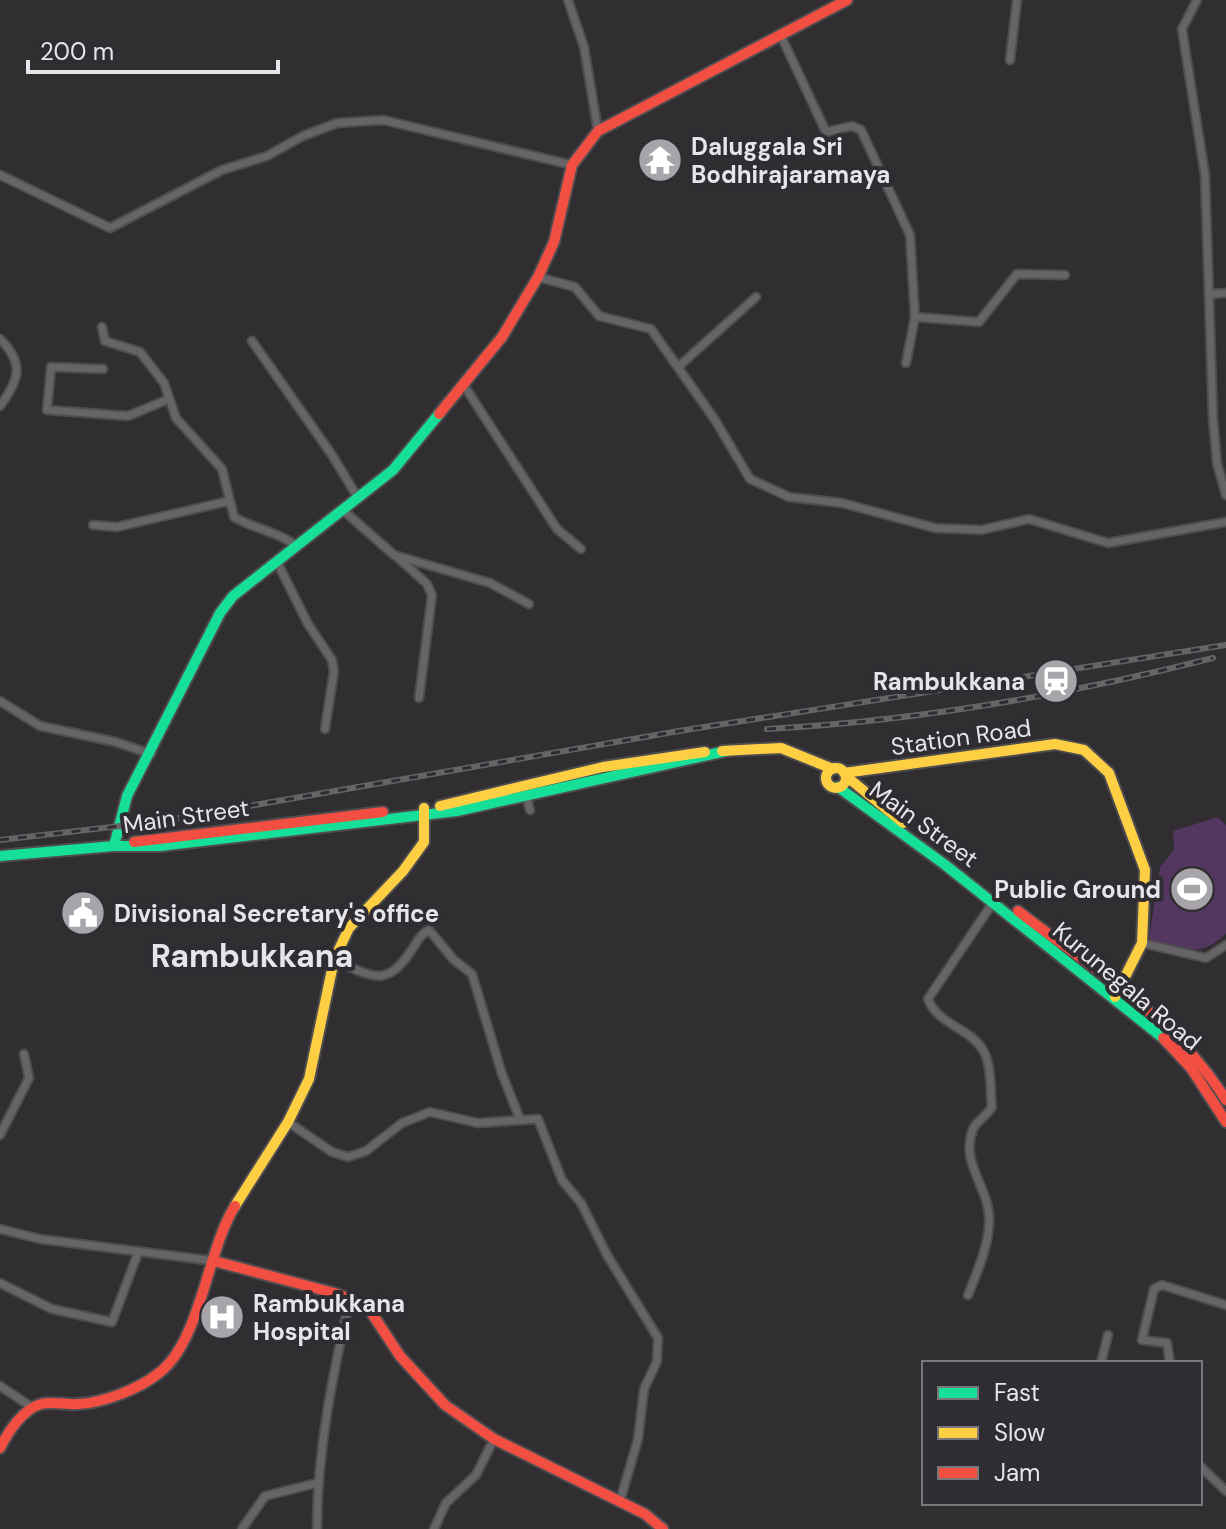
<svg xmlns="http://www.w3.org/2000/svg" width="1226" height="1529" viewBox="0 0 1226 1529" font-family="'DM Sans',sans-serif">
  <style>
    .green { fill: #533761 }
    .lines { fill: none; stroke-linecap: round; stroke-linejoin: round }
    .street-casing { stroke: #4e4c4f; stroke-width: 11 }
    .fast-casing { stroke: #4e4c4f; stroke-width: 14 }
    .slow-casing { stroke: #4e4c4f; stroke-width: 14 }
    .jam-casing { stroke: #4e4c4f; stroke-width: 14 }
    .street { stroke: #666467; stroke-width: 7 }
    .fast { stroke: #16e098; stroke-width: 10 }
    .slow { stroke: #ffcf43; stroke-width: 10 }
    .jam { stroke: #f24e42; stroke-width: 10 }
    .rail-casing { stroke: #666467; stroke-width: 6 }
    .rail { stroke: #302d32; stroke-width: 3; stroke-dasharray: 9; stroke-linecap: butt }
    .labels { text-anchor: middle; dominant-baseline: central; stroke-width: 8; stroke-linejoin: round; paint-order: stroke }
    .poi-label { font-size: 24px; font-weight: bold; fill: #e7e5e9; stroke: #302d32; text-anchor: start }
    .street-label { font-size: 24px; fill: #e7e5e9; stroke: #302d32 }
    .district-label { font-size: 32px; font-weight: bold; fill: #e7e5e9; stroke: #302d32 }
  </style>
  <rect width="100%" height="100%" fill="#302e31"/>
  <path class="green" d="M 1218,817 L 1226,825 L 1226,934 C 1197,960 1183,948 1149,939 L 1160,867 L 1174,850 L 1173,831 Z"/>
  <g class="lines">
    <g class="street-casing">
      <g id="street">
        <path d="M 568,0 L 584,47 L 598,131"/>
        <path d="M 1197,0 L 1182,29 L 1205,175 L 1213,418 L 1217,463 L 1226,495"/>
        <path d="M 781,36 L 826,132 L 852,126 L 861,130 L 910,235 L 915,317 L 906,363"/>
        <path d="M 1010,60 L 1017,0"/>
        <path d="M 0,175 L 110,228 L 222,170 L 267,156 L 303,136 L 337,123 L 383,120 L 572,165"/>
        <path d="M 538,277 L 575,287 L 599,316 L 651,329 L 715,420 L 750,479 L 789,497 L 842,503 L 935,528 L 981,530 L 1029,519 L 1108,543 L 1226,522"/>
        <path d="M 1211,294 L 1226,293"/>
        <path d="M 915,317 L 979,322 L 1017,274 L 1065,275"/>
        <path d="M 102,327 L 105,341 L 140,352 L 164,383 L 176,418 L 222,469 L 234,517 C 254,529 280,532 297,547"/>
        <path d="M 0,339 C 25,364 19,380 0,406"/>
        <path d="M 252,341 L 332,455 L 358,498"/>
        <path d="M 678,367 L 756,297"/>
        <path d="M 103,369 L 51,367 L 47,410 L 128,416 L 169,399"/>
        <path d="M 463,384 L 557,529 L 581,549"/>
        <path d="M 344,511 L 394,555 L 490,583 L 529,604"/>
        <path d="M 93,525 L 117,527 L 229,501"/>
        <path d="M 396,556 L 427,584 L 432,595 L 419,698"/>
        <path d="M 277,562 L 308,624 L 332,660 L 334,671 L 325,729"/>
        <path d="M 0,701 L 40,726 L 116,742 L 151,754"/>
        <path d="M 526,796 L 530,810"/>
        <path d="M 1142,943 L 1206,958 L 1226,945"/>
        <path d="M 334,960 C 373,977 387,989 413,948 C 418,940 421,934 429,930 L 454,960 L 472,974 L 502,1074 L 520,1119"/>
        <path d="M 288,1122 L 332,1152 L 348,1157 L 366,1151 L 402,1123 L 430,1112 L 478,1123 L 538,1119 L 562,1180 L 581,1203 L 607,1255 L 658,1338 L 657,1361 L 644,1389 L 638,1439 L 620,1501"/>
        <path d="M 0,1135 L 29,1078 L 24,1054"/>
        <path d="M 0,1229 L 40,1239 L 214,1261"/>
        <path d="M 0,1283 L 52,1309 L 112,1322 L 138,1253"/>
        <path d="M 968,1295 C 977,1272 988,1248 989,1224 C 992,1189 959,1165 973,1129 C 977,1120 987,1116 992,1107 C 990,1089 992,1065 983,1050 C 970,1028 938,1025 928,999 L 998,895"/>
        <path d="M 1101,1363 L 1108,1335"/>
        <path d="M 1170,1363 L 1167,1343 L 1142,1340 L 1154,1289 L 1162,1285 L 1226,1305"/>
        <path d="M 0,1386 L 33,1408"/>
        <path d="M 1200,1466 L 1226,1491"/>
        <path d="M 242,1529 L 265,1496 L 317,1483"/>
        <path d="M 317,1529 C 317,1450 333,1374 350,1298"/>
        <path d="M 434,1529 L 446,1503 L 476,1475 L 494,1439"/>
      </g>
    </g>
    <g class="fast-casing">
      <g id="fast">
        <path d="M 838,787 L 944,864 L 1163,1038"/>
        <path d="M 114,846 L 127,796 L 220,613 L 233,596 L 393,470 L 439,414"/>
        <path d="M 0,856 L 114,846 L 160,846 L 457,811 L 726,751"/>
      </g>
    </g>
    <g class="slow-casing">
      <g id="slow">
        <path d="M 722,751 L 781,748 L 833,769"/>
        <circle cx="836" cy="778" r="10"/>
        <path d="M 844,773 L 1055,744 L 1084,750 L 1109,773 L 1145,870 L 1142,943 L 1115,997"/>
        <path d="M 846,776 L 903,823"/>
        <path d="M 440,806 L 603,767 L 705,752"/>
        <path d="M 235,1206 L 288,1122 L 309,1079 L 334,960 L 349,928 L 403,871 L 424,842 L 424,808"/>
      </g>
    </g>
    <g class="jam-casing">
      <g id="jam">
        <path d="M 439,414 L 502,337 L 538,277 L 554,242 L 572,165 L 598,131 L 847,0"/>
        <path d="M 134,842 L 383,812"/>
        <path d="M 1018,911 C 1094,970 1174,1017 1226,1100"/>
        <path d="M 1163,1038 L 1191,1068 L 1226,1122"/>
        <path d="M 214,1261 L 334,1293 L 367,1306 L 400,1356 L 445,1405 L 494,1439 L 645,1514 L 663,1529"/>
        <path d="M 0,1448 C 8,1432 23,1409 41,1404 C 52,1401 67,1405 78,1404 C 103,1403 139,1389 159,1373 C 201,1341 207,1250 235,1206"/>
      </g>
    </g>
    <use href="#street" class="street"/>
    <use href="#fast" class="fast"/>
    <use href="#slow" class="slow"/>
    <use href="#jam" class="jam"/>
    <g class="rail-casing">
      <g id="rail">
        <path d="M 767,729 C 917,721 1067,695 1213,658"/>
        <path d="M 0,840 L 163,821 L 679,731 L 1226,645"/>
      </g>
    </g>
    <use href="#rail" class="rail"/>
  </g>
  <defs>
    <g id="temple-disc" transform="scale(2.3)"><circle r="9.5" fill="#a7a5a9" stroke="#302d32"/><path d="M0-6L5-2H3V0L6.5 2.5H4V6H1.5V3h-3V6H-4V2.5H-6.5L-3 0V-2H-5Z" fill="#fff"/></g>
    <g id="station-disc" transform="scale(2.3)"><circle r="9.5" fill="#a7a5a9" stroke="#302d32"/><path d="M-3-6H3Q5-6 5-4V2Q5 4 3 4L4.5 6H3L1.5 4h-3L-3 6H-4.5L-3 4Q-5 4-5 2V-4Q-5-6-3-6ZM-3.5-4v3h7v-3ZM-3.5 1v1.5H-2V1ZM2 1v1.5H3.5V1Z" fill="#fff"/></g>
    <g id="stadium-disc" transform="scale(2.3)"><circle r="9.5" fill="#a7a5a9" stroke="#302d32"/><path d="M0-5a6.5 5 0 1 0 0 10a6.5 5 0 1 0 0-10ZM-3.5-1.8h7v3.6h-7Z" fill="#fff"/></g>
    <g id="civic-disc" transform="scale(2.3)"><circle r="9.5" fill="#a7a5a9" stroke="#302d32"/><path d="M-.6-6.5H3V-4.5H.6V-3L4-1V1h2V6H-6V1h2V-1L-.6-3ZM-1.2 2.5V6h2.4V2.5Z" fill="#fff"/></g>
    <g id="hospital-disc" transform="scale(2.3)"><circle r="9.5" fill="#a7a5a9" stroke="#302d32"/><path d="M-5-5h3v3.5h4V-5h3V5h-3V1.5h-4V5h-3Z" fill="#fff"/></g>
  </defs>
  <g fill-rule="evenodd">
    <use href="#temple-disc" x="660" y="160"/>
    <use href="#station-disc" x="1056" y="681"/>
    <use href="#stadium-disc" x="1192" y="889"/>
    <use href="#civic-disc" x="83" y="913"/>
    <use href="#hospital-disc" x="222" y="1317"/>
  </g>
  <g class="labels">
    <g class="poi-label">
      <text x="691" y="146">Daluggala Sri<tspan x="691" dy="28">Bodhirajaramaya</tspan></text>
      <text x="1025" y="681" text-anchor="end">Rambukkana</text>
      <text x="1161" y="889" text-anchor="end">Public Ground</text>
      <text x="114" y="913">Divisional Secretary's office</text>
      <text x="253" y="1303">Rambukkana<tspan x="253" dy="28">Hospital</tspan></text>
    </g>
    <g class="street-label">
      <text transform="translate(961 737) rotate(-8)">Station Road</text>
      <text transform="translate(186 816) rotate(-8)">Main Street</text>
      <text transform="translate(924 824) rotate(36)">Main Street</text>
      <text transform="translate(1127 986) rotate(40)">Kurunegala Road</text>
    </g>
    <g class="district-label">
      <text x="252" y="956">Rambukkana</text>
    </g>
  </g>
  <rect x="922" y="1361" width="280" height="144" fill="#302d32" stroke="#79777b" stroke-width="2"/>
  <rect x="938" y="1387" width="40" height="12" fill="#16e098" stroke="#79777b" stroke-width="2"/>
  <text x="994" y="1401" font-size="24" fill="#e7e5e9">Fast</text>
  <rect x="938" y="1427" width="40" height="12" fill="#ffcf43" stroke="#79777b" stroke-width="2"/>
  <text x="994" y="1441" font-size="24" fill="#e7e5e9">Slow</text>
  <rect x="938" y="1467" width="40" height="12" fill="#f24e42" stroke="#79777b" stroke-width="2"/>
  <text x="994" y="1481" font-size="24" fill="#e7e5e9">Jam</text>
  <path d="M28 60v12h250v-12" fill="none" stroke="#e7e5e9" stroke-width="4"/>
  <text x="40" y="60" font-size="24" fill="#e7e5e9" stroke="#302d32" stroke-width="6" paint-order="stroke">200 m</text>
</svg>
